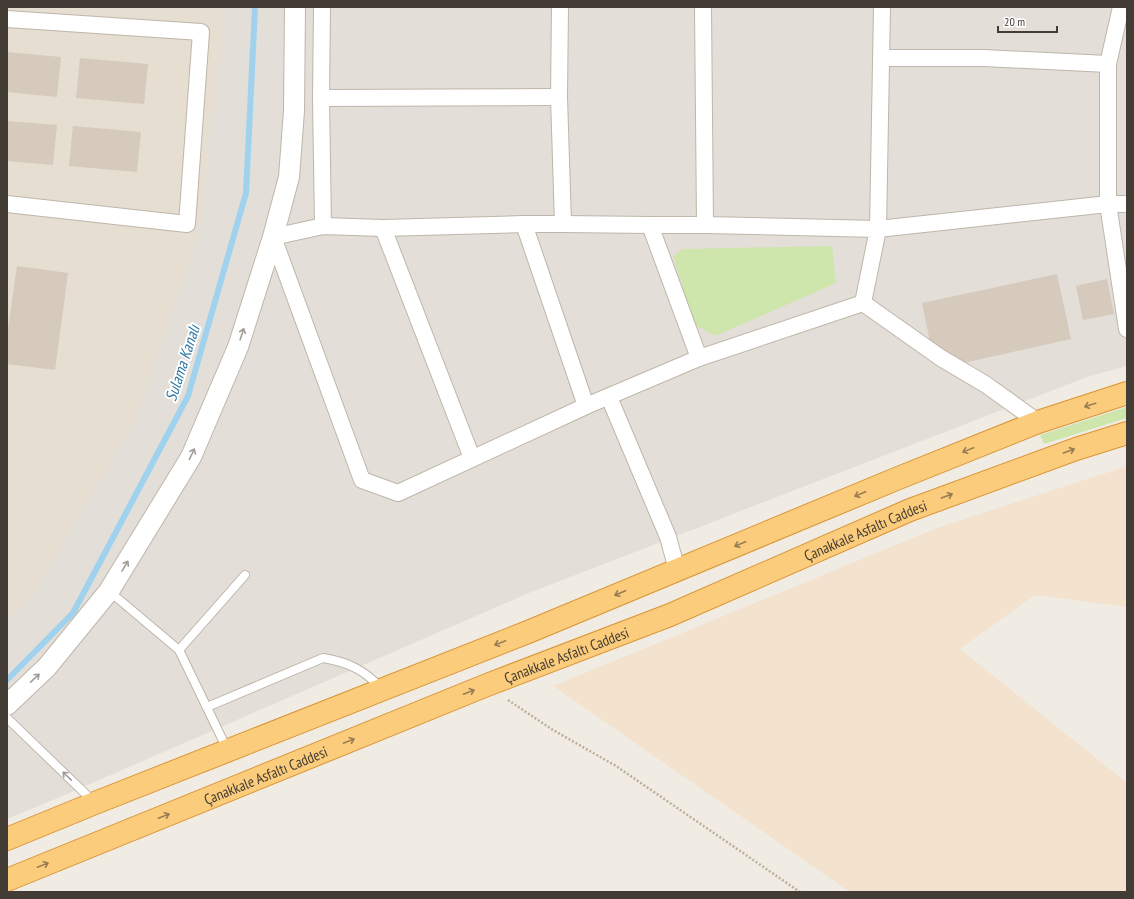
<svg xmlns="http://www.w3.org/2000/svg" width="1134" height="899" viewBox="0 0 1134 899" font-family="'PT Sans Narrow',sans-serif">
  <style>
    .residential { fill: #e5ded1 }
    .commercial { fill: #f3e2ce }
    .industrial { fill: #e3ded8 }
    .green { fill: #cee5ac }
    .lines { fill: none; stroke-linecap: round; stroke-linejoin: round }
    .stream { stroke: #a0d2ee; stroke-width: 6 }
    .building { fill: #d5cabc }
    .service-casing { stroke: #bfb6a9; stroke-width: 10 }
    .minor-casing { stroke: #bfb6a9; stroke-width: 18 }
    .tertiary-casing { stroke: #bfb6a9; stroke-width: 22 }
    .trunk-casing { stroke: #d99435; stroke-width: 24 }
    .path { stroke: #beae98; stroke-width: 2.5; stroke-dasharray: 2 2; stroke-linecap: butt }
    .service { stroke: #fff; stroke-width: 8 }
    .minor { stroke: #fff; stroke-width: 16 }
    .tertiary { stroke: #fff; stroke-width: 20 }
    .trunk { stroke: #fbcc7c; stroke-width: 22 }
    .oneway { stroke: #a19e9a }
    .oneway2 { stroke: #967d54 }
    .labels { text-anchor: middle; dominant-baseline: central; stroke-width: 4; stroke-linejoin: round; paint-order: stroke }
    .street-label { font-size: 15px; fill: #433c34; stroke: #fff }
    .water-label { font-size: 16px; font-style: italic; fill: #2e79a3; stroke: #fff }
  </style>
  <rect width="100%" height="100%" fill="#f1ece3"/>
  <path class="residential" d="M 7,7 L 226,7 L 198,235 L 135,421 L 31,598 L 7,621 Z"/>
  <path class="commercial" d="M 1127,466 L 1127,607 L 1035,595 L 960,649 L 1127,783 L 1127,892 L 850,892 L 553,686 L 937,528 Z"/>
  <path class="industrial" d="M 226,7 L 1127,7 L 1127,366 L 1090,376 L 529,593 L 60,797 L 7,819 L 7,621 L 31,598 L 135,420 L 198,235 Z"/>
  <g class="green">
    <path d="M 832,246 L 836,283 L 715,336 L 694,324 L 673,256 L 683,249 Z"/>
    <path d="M 1127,407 L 1127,418 L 1044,444 L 1040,435 Z"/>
  </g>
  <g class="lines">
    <path class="stream" d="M 7,680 L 73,613 L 188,396 L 246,193 L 255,7"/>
  </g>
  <g class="building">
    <path d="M 7,52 L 61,57 L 57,97 L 7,92 Z"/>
    <path d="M 80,58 L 148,64 L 144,104 L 76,98 Z"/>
    <path d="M 7,121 L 57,125 L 53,165 L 7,161 Z"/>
    <path d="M 73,126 L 141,132 L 137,172 L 69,166 Z"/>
    <path d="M 17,266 L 68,273 L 55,370 L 7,364 L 7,336 Z"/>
    <path d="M 1057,274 L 1071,339 L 959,364 L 931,347 L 922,303 Z"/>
    <path d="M 1107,279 L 1114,314 L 1083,320 L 1076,286 Z"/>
  </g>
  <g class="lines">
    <g class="service-casing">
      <g id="service">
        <path d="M 109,591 L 179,650 L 227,749"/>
        <path d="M 179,650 L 245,575"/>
        <path d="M 207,707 L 323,658 C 348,662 364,670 381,688"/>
        <path d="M 7,718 L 94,802"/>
      </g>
    </g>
    <g class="minor-casing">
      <g id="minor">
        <path d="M 322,7 L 321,98 L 323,226"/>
        <path d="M 560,7 L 559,97 L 563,224"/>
        <path d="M 703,7 L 705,225"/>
        <path d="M 882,7 L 878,229 L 863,303 L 699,358 L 586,406 L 398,493 L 362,480 L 273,237 L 323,226 L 383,228 L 524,224 L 563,224 L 650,225 L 705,225 L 878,229 L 1108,204 L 1127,204"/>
        <path d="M 1121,7 L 1108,64 L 1108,204 L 1127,329"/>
        <path d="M 7,19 L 201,32 L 187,224 L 7,204"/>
        <path d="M 881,58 L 984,58 L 1108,64"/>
        <path d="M 321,98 L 559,97"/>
        <path d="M 524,224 L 586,406"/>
        <path d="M 650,225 L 699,358"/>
        <path d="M 383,228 L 472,458"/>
        <path d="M 863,303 L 941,358 L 985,384 L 1038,422"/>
        <path d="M 609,397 L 668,537 L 677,570"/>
      </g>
    </g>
    <g class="tertiary-casing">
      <path id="tertiary" d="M 7,705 L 47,667 L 109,591 L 191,457 L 238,347 L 273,237 L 289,177 L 294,111 L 295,7"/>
    </g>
    <g class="trunk-casing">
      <g id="trunk">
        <path d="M 7,839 L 95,803 L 528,632 L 896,479 L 1038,422 L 1127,393"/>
        <path id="s1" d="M 7,880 L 487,685 L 670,615 L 910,510 L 1076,449 L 1127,433"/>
      </g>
    </g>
    <path class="path" d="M 508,700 L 553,730 L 616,766 L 800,892"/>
    <use href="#service" class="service"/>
    <use href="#minor" class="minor"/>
    <use href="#tertiary" class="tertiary"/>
    <use href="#trunk" class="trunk"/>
  </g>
  <defs><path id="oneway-shaft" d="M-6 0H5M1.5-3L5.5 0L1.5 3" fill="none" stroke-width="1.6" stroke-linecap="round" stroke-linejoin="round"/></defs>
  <g class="oneway">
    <use href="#oneway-shaft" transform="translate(242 334) rotate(-72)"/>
    <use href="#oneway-shaft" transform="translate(192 454) rotate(-64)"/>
    <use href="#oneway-shaft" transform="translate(125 566) rotate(-59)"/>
    <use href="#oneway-shaft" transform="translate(35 678) rotate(-43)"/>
    <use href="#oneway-shaft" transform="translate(67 776) rotate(-136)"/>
  </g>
  <g class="oneway2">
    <use href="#oneway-shaft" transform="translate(1090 405) rotate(162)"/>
    <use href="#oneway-shaft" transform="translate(968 450) rotate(158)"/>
    <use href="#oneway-shaft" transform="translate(1069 451) rotate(-20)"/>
    <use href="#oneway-shaft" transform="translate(860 494) rotate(157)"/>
    <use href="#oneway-shaft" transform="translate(947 496) rotate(-20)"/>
    <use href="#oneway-shaft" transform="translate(740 544) rotate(157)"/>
    <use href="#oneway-shaft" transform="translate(620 593) rotate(157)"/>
    <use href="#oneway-shaft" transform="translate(500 643) rotate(158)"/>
    <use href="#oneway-shaft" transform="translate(469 692) rotate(-22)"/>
    <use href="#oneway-shaft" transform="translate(349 741) rotate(-22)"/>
    <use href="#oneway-shaft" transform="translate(164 816) rotate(-22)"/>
    <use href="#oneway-shaft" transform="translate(43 865) rotate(-22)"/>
  </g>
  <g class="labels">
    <g class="street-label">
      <text stroke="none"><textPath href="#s1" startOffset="927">Çanakkale Asfaltı Caddesi</textPath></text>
      <text stroke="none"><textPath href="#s1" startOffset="603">Çanakkale Asfaltı Caddesi</textPath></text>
      <text stroke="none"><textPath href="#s1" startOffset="279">Çanakkale Asfaltı Caddesi</textPath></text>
    </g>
    <g class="water-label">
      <text transform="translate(182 363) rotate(-72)">Sulama Kanalı</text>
    </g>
  </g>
  <rect width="1134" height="899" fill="none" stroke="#433c34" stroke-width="16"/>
  <path d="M998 26v6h59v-6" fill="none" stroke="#433c34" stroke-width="2"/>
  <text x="1004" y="26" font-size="12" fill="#433c34" stroke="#ffffff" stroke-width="3" paint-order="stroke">20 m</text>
</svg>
